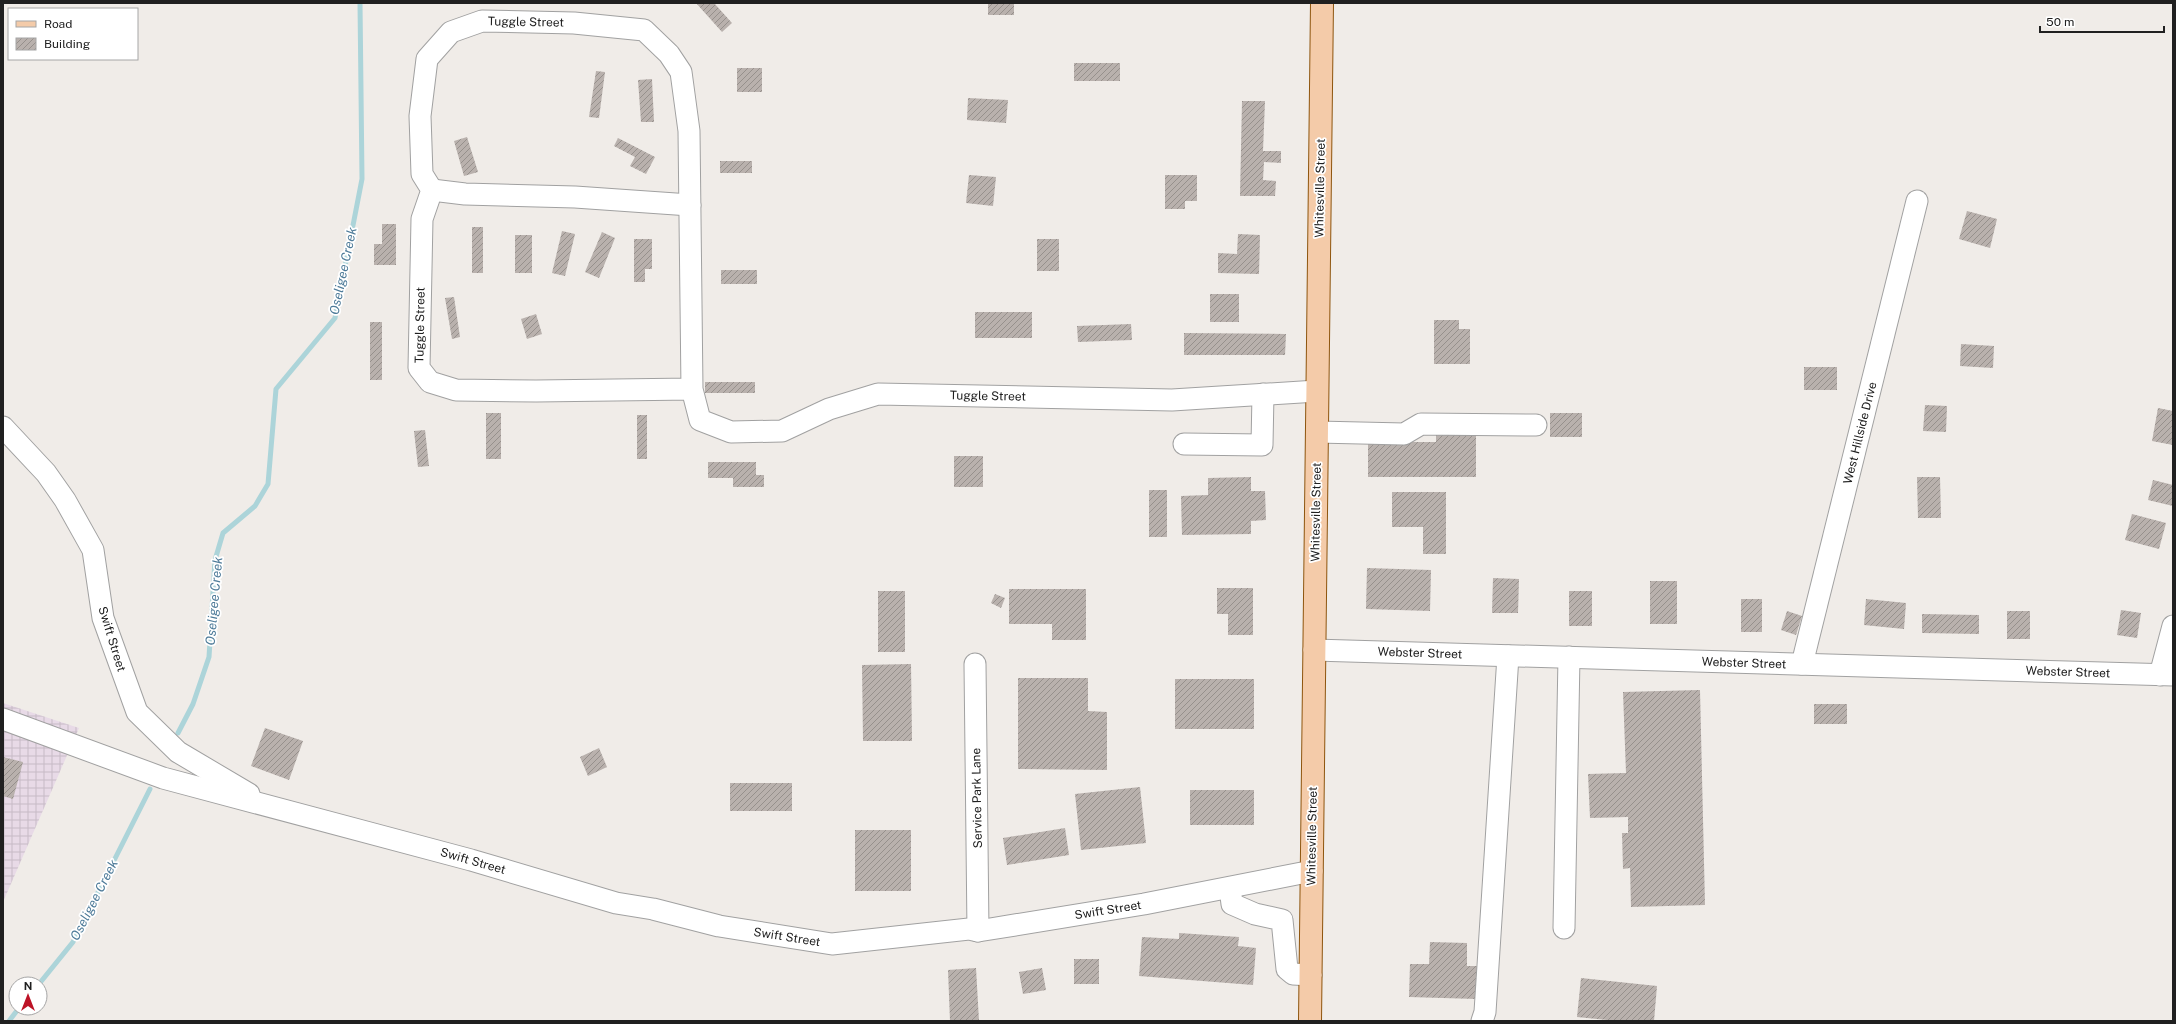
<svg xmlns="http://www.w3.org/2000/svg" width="2176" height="1024" viewBox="0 0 2176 1024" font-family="'Public Sans',sans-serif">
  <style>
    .industrial { fill: url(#industrial-grid) }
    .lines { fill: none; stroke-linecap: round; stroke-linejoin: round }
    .stream { stroke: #acd4d9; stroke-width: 5 }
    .building { fill: url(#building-hatch) }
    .minor-casing { stroke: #a1a1a1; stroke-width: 23 }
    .major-casing { stroke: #8e550e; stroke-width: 24 }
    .minor { stroke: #fff; stroke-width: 21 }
    .major { stroke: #f4cba9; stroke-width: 22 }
    .labels { text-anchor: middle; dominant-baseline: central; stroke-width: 3.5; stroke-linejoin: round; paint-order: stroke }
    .street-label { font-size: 12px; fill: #202020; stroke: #fff }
    .water-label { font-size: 13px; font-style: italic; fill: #4e7b99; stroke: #fff }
  </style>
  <defs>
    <pattern id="industrial-grid" width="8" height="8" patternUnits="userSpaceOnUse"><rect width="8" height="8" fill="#e8dae7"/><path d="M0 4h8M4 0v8" fill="none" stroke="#c7bbc6"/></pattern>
    <pattern id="building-hatch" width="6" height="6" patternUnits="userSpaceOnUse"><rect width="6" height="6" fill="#b9b1ad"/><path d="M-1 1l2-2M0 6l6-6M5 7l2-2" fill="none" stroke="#96908c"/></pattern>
  </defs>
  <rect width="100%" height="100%" fill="#f0ece8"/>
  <path class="industrial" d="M 3,703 L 79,728 L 3,902 Z"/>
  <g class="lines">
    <g class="stream">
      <path d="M 178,733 L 193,704 L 209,657 L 215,560 L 223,533 L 255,506 L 268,484 L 276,389 L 335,318 L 362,179 L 360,3"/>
      <path d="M 39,984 L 73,942 L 150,789"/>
      <path d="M 9,1021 L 19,1008"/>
    </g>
  </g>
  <g class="building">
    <path d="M 696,3 L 714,3 L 732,23 L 722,32 Z"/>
    <rect x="988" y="3" width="26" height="12"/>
    <rect x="1074" y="63" width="46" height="18"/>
    <rect x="737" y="68" width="25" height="24"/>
    <path d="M 596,71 L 605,72 L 599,118 L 589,117 Z"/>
    <path d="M 652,79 L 654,122 L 641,122 L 638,80 Z"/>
    <path d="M 968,98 L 1008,100 L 1006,123 L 967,120 Z"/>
    <path d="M 1242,101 L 1265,101 L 1263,151 L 1281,151 L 1281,163 L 1264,162 L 1263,180 L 1276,181 L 1275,196 L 1240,196 Z"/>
    <path d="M 467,137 L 478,172 L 464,176 L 454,141 Z"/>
    <path d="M 618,138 L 655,157 L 646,174 L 630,166 L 635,157 L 614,146 Z"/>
    <rect x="720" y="161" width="32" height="12"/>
    <path d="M 969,175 L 996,177 L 993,206 L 966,203 Z"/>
    <path d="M 1165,175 L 1197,175 L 1197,201 L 1185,201 L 1185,209 L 1165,209 Z"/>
    <path d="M 1967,211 L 1997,219 L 1990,248 L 1959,239 Z"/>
    <path d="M 382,224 L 396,224 L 396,265 L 374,265 L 374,244 L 382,244 Z"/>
    <rect x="472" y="227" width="11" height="46"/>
    <path d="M 562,231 L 575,234 L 565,276 L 552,273 Z"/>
    <path d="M 602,232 L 615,238 L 599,278 L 585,272 Z"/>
    <path d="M 1238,234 L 1260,235 L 1259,274 L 1218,273 L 1218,253 L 1237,254 Z"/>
    <rect x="515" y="235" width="17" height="38"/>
    <path d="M 634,239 L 652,239 L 652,269 L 645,269 L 645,282 L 634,282 Z"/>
    <rect x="1037" y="239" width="22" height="32"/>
    <rect x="721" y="270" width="36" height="14"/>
    <rect x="1210" y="294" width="29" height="28"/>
    <path d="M 454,297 L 460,337 L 452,339 L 445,298 Z"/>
    <rect x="975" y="312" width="57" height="26"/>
    <path d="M 536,314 L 542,334 L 527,339 L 521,319 Z"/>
    <path d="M 1434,320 L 1459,320 L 1459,329 L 1470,329 L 1470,364 L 1434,364 Z"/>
    <rect x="370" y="322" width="12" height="58"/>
    <path d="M 1131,324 L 1132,340 L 1078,342 L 1077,326 Z"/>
    <path d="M 1184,333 L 1286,334 L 1285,355 L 1184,355 Z"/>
    <path d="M 1961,344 L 1994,346 L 1993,368 L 1960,366 Z"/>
    <rect x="1804" y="367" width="33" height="23"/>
    <rect x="705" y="382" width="50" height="11"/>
    <path d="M 1925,405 L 1947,406 L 1946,432 L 1923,431 Z"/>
    <path d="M 2158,408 L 2173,411 L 2173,445 L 2152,441 Z"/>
    <rect x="486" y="413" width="15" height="46"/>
    <rect x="1550" y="413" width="32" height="24"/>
    <rect x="637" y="415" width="10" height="44"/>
    <path d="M 1436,427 L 1476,427 L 1476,477 L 1368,477 L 1368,442 L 1436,442 Z"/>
    <path d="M 425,430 L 429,466 L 418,467 L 414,431 Z"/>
    <rect x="954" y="456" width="29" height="31"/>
    <path d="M 708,462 L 756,462 L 756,475 L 764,475 L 764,487 L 733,487 L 733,478 L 708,478 Z"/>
    <path d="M 1251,477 L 1251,491 L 1265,491 L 1266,520 L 1251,521 L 1251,534 L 1182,535 L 1181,496 L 1208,495 L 1208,478 Z"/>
    <path d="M 1917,477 L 1940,477 L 1941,518 L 1918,518 Z"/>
    <path d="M 2153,480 L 2173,485 L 2173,506 L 2148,500 Z"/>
    <rect x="1149" y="490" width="18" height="47"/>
    <path d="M 1392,492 L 1446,492 L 1446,554 L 1423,554 L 1423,527 L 1392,527 Z"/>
    <path d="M 2132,514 L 2166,523 L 2159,549 L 2125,540 Z"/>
    <path d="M 1367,568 L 1431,570 L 1430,611 L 1366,609 Z"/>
    <path d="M 1493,578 L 1519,579 L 1518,613 L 1492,613 Z"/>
    <rect x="1650" y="581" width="27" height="43"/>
    <path d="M 1217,588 L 1253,588 L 1253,635 L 1228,635 L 1228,614 L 1217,614 Z"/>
    <path d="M 1009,589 L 1086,589 L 1086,640 L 1052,640 L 1052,624 L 1009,624 Z"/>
    <rect x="878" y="591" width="27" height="61"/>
    <rect x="1569" y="591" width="23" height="35"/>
    <path d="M 995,594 L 1005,598 L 1001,608 L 991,603 Z"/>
    <rect x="1741" y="599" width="21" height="33"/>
    <path d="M 1866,599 L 1906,603 L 1904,629 L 1864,625 Z"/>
    <path d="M 2121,610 L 2141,613 L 2137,638 L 2117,635 Z"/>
    <path d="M 1787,611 L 1802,616 L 1796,635 L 1781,630 Z"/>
    <rect x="2007" y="611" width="23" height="28"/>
    <path d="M 1922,614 L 1979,615 L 1979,634 L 1922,633 Z"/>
    <path d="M 911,664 L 912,741 L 863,741 L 862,665 Z"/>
    <path d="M 1018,678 L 1088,678 L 1088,711 L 1107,712 L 1107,770 L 1018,769 Z"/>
    <rect x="1175" y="679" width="79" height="50"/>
    <path d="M 1700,690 L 1705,905 L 1631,907 L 1630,868 L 1623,869 L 1622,833 L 1628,833 L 1628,817 L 1590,818 L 1588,774 L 1626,773 L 1623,692 Z"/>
    <rect x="1814" y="704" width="33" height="20"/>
    <path d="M 265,728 L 303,741 L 289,780 L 251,766 Z"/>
    <path d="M 599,748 L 607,767 L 588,776 L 580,757 Z"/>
    <path d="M 3,757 L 23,762 L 13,799 L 3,796 Z"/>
    <rect x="730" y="783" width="62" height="28"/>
    <path d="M 1140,787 L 1146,843 L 1081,850 L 1075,794 Z"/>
    <rect x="1190" y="790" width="64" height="35"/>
    <path d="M 1065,828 L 1069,855 L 1007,865 L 1003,838 Z"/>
    <rect x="855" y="830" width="56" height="61"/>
    <path d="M 1179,933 L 1239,937 L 1238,946 L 1256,948 L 1253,985 L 1139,976 L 1142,937 L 1179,939 Z"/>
    <path d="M 1430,942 L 1467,943 L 1467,966 L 1477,966 L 1476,999 L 1409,997 L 1410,964 L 1429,964 Z"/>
    <rect x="1074" y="959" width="25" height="25"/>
    <path d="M 976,968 L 979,1021 L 950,1021 L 948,970 Z"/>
    <path d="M 1042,968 L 1046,990 L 1023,994 L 1019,972 Z"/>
    <path d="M 1581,978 L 1657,986 L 1654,1021 L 1617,1021 L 1577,1017 Z"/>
  </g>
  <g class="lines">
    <g class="minor-casing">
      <g id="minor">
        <path d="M 432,190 L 465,194 L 575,197 L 690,205"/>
        <path d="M 692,389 L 536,391 L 456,390 L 430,382 L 419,368 L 422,219 L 432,190 L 422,174 L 420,116 L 427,59 L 451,32 L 482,21 L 574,23 L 644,30 L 669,54 L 681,72 L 689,131 L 692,389 L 700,420 L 731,432 L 782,431 L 829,409 L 878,394 L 1172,400 L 1317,391"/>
        <path d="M 3,427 L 46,473 L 65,500 L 93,550 L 103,618 L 137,712 L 178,752 L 249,794"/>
        <path d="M 1317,432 L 1404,434 L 1421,424 L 1536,425"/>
        <path d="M 1184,444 L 1262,445 L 1263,394"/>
        <path d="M 1314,650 L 2173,675"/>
        <path d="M 975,664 L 978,931"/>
        <path d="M 1802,664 L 1917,201"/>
        <path d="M 2160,675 L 2173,626"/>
        <path d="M 3,719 L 163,778 L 471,860 L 616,903 L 653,909 L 719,926 L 832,944 L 969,929 L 978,931 L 1144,904 L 1312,871"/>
        <path d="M 1230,888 L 1232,904 L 1255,914 L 1282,920 L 1287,969 L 1293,974 L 1311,975"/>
        <path d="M 1564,928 L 1569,657"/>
        <path d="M 1482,1021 L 1485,1012 L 1508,656"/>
      </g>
    </g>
    <g class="major-casing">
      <path id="major" d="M 1310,1021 L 1322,3"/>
    </g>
    <use href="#minor" class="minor"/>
    <use href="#major" class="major"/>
  </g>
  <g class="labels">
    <g class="street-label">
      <text transform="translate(526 22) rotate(1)">Tuggle Street</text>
      <text transform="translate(1320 188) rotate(-89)">Whitesville Street</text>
      <text transform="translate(420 325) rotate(-89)">Tuggle Street</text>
      <text transform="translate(988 396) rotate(1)">Tuggle Street</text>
      <text transform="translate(1860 433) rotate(-76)">West Hillside Drive</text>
      <text transform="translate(1316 512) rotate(-89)">Whitesville Street</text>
      <text transform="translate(112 639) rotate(73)">Swift Street</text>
      <text transform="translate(1420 653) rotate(2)">Webster Street</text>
      <text transform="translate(1744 663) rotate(2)">Webster Street</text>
      <text transform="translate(2068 672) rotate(2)">Webster Street</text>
      <text transform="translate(977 798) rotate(-91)">Service Park Lane</text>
      <text transform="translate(1312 836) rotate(-89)">Whitesville Street</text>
      <text transform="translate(473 861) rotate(16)">Swift Street</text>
      <text transform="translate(1108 910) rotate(-9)">Swift Street</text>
      <text transform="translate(787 937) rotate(9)">Swift Street</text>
    </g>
    <g class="water-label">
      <text transform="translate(343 271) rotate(-78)">Oseligee Creek</text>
      <text transform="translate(214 601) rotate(-85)">Oseligee Creek</text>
      <text transform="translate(94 900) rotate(-63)">Oseligee Creek</text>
    </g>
  </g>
  <rect width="2176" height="1024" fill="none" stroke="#202020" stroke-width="8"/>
  <rect x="8" y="8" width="130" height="52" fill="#ffffff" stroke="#a6a6a6"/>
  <rect x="16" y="21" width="20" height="6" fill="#f4cba9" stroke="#a6a6a6"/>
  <text x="44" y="28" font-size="12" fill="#202020">Road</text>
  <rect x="16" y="38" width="20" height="12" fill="url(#building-hatch)" stroke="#a6a6a6"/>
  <text x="44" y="48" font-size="12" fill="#202020">Building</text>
  <g transform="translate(28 996)"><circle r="19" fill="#ffffff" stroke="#a6a6a6"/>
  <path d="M0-3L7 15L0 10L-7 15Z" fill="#bd1326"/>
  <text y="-6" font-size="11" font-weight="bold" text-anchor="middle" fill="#202020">N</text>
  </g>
  <path d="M2040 26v6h124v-6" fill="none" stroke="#202020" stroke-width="2"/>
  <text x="2046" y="26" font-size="12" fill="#202020" stroke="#ffffff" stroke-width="3" paint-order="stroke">50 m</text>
</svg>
